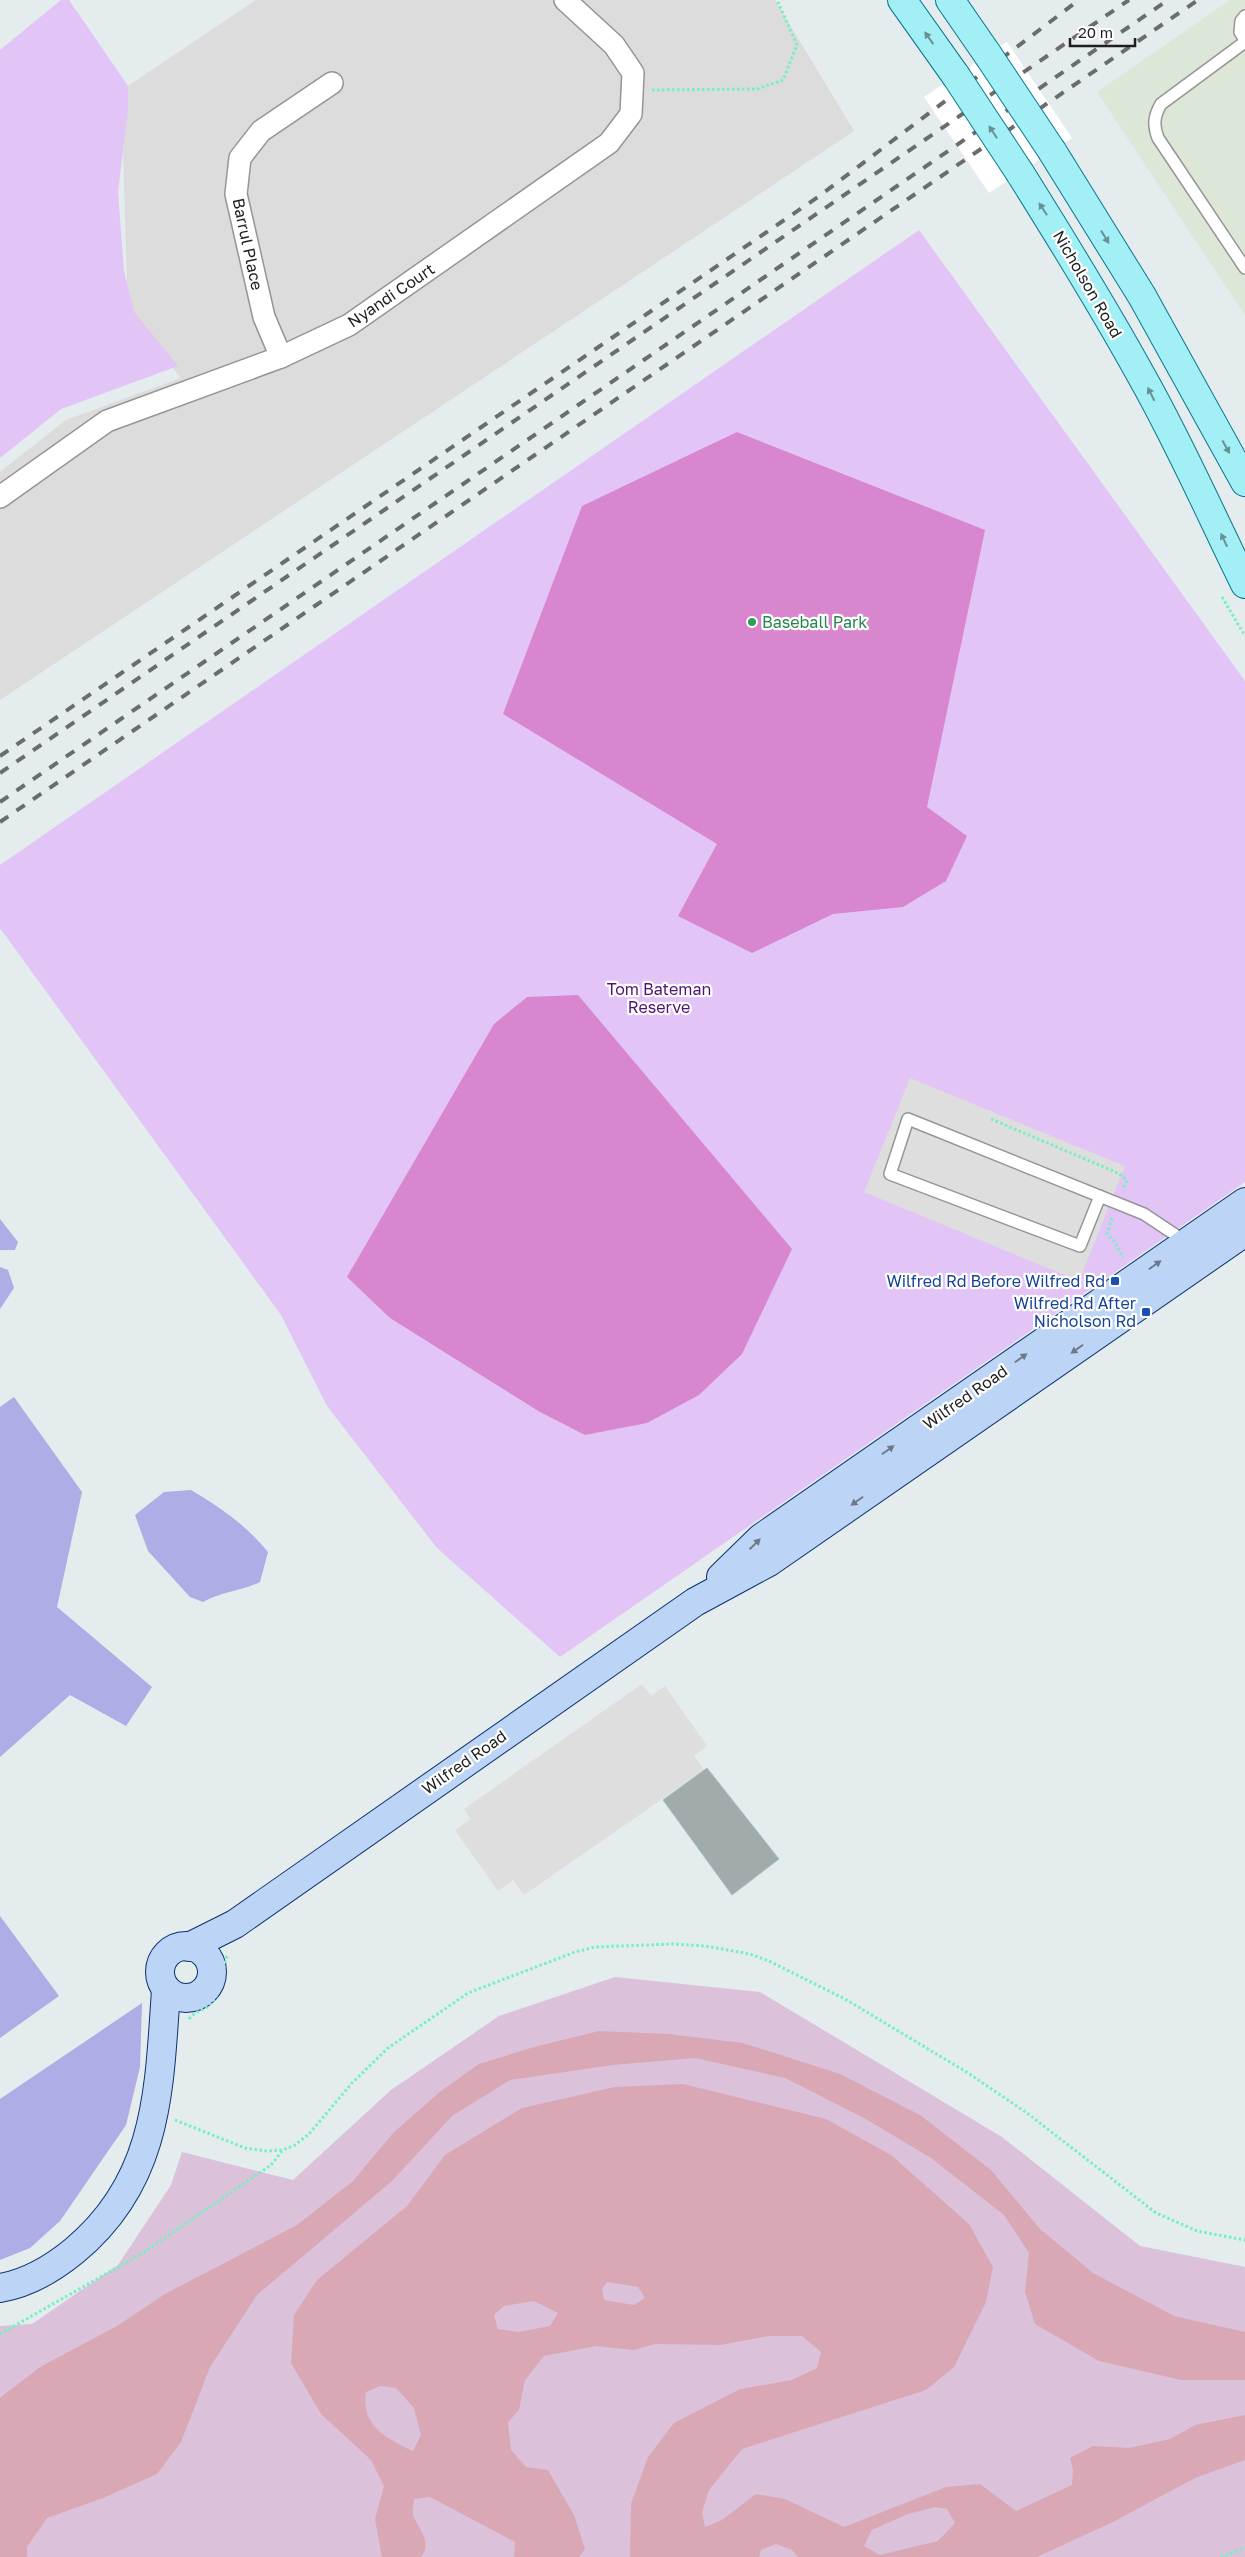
<svg xmlns="http://www.w3.org/2000/svg" width="1245" height="2557" viewBox="0 0 1245 2557" font-family="'Golos Text',sans-serif">
  <style>
    .residential { fill: #dbdcdb }
    .industrial { fill: #dce7d7 }
    .grass { fill: #afade5 }
    .wetland { fill: #dbc2da }
    .park { fill: #e2c4f6 }
    .pitch { fill: #d887ce }
    .parking { fill: #dedede }
    .water { fill: #d9a8b4; fill-rule: evenodd }
    .pier { fill: #fff }
    .building { fill: #a0acac; stroke: #a8bfbe }
    .lines { fill: none; stroke-linecap: round; stroke-linejoin: round }
    .lane-casing { stroke: #959595; stroke-width: 14 }
    .street-casing { stroke: #959595; stroke-width: 24 }
    .secondary-casing { stroke: #0c316e; stroke-width: 30 }
    .primary-casing { stroke: #0a758e; stroke-width: 30 }
    .path { stroke: #73f1c1; stroke-width: 3; stroke-dasharray: 2.5 2.5; stroke-linecap: butt }
    .lane { stroke: #fff; stroke-width: 11 }
    .street { stroke: #fff; stroke-width: 21 }
    .secondary { stroke: #bcd4f5; stroke-width: 28 }
    .primary { stroke: #a2eff6; stroke-width: 28 }
    .rail { stroke: #6c6c6c; stroke-width: 4; stroke-dasharray: 10 10; stroke-linecap: butt }
    .primary-bridge-casing { stroke: #0a758e; stroke-width: 30; stroke-linecap: butt }
    .primary-bridge { stroke: #a2eff6; stroke-width: 28 }
    .oneway { fill: #679195 }
    .oneway2 { fill: #6d798a }
    .leisure-dot { fill: #2e9e5b; stroke: #fff; stroke-width: 2 }
    .transit-dot { fill: #1a4fb4; stroke: #fff; stroke-width: 2 }
    .labels { text-anchor: middle; dominant-baseline: central; stroke-width: 4.5; stroke-linejoin: round; paint-order: stroke }
    .street-label { font-size: 16px; fill: #1e1e1e; stroke: #fff }
    .leisure-label { font-size: 16px; fill: #27864d; stroke: #fff; text-anchor: start }
    .park-label { font-size: 16px; fill: #4e1375; stroke: #fff }
    .transit-label { font-size: 16px; fill: #164399; stroke: #fff; text-anchor: end }
  </style>
  <rect width="100%" height="100%" fill="#e4ecee"/>
  <path class="residential" d="M 256,0 L 775,0 L 854,131 L 0,700 L 0,472 L 66,420 L 181,378 L 128,312 L 123,155 L 128,86 Z"/>
  <path class="industrial" d="M 1230,0 L 1245,0 L 1245,315 L 1097,92 Z"/>
  <g class="grass">
    <path d="M 0,1219 L 18,1242 L 15,1250 L 0,1250 Z"/>
    <path d="M 0,1267 L 8,1270 L 14,1288 L 0,1309 Z"/>
    <path d="M 14,1397 L 82,1492 L 57,1607 L 152,1687 L 126,1726 L 70,1695 L 0,1757 L 0,1407 Z"/>
    <path d="M 191,1490 C 221,1508 246,1525 268,1552 L 260,1582 C 239,1592 223,1591 203,1602 L 190,1597 L 148,1551 L 135,1515 L 164,1492 Z"/>
    <path d="M 0,1916 L 59,1996 L 0,2038 Z"/>
    <path d="M 142,2003 L 140,2067 L 126,2125 L 60,2221 L 30,2248 L 0,2260 L 0,2099 Z"/>
  </g>
  <path class="wetland" d="M 615,1977 L 760,1992 L 1002,2137 L 1140,2246 L 1245,2267 L 1245,2557 L 0,2557 L 0,2326 L 32,2324 L 118,2265 L 171,2185 L 182,2152 L 293,2180 L 391,2090 L 499,2016 Z"/>
  <g class="park">
    <path d="M 61,0 L 69,0 L 128,86 L 128,110 L 118,192 L 124,271 L 134,312 L 178,366 L 61,409 L 0,458 L 0,50 Z"/>
    <path d="M 919,230 L 1245,681 L 1245,1182 L 560,1657 L 437,1548 L 327,1406 L 281,1315 L 0,928 L 0,865 Z"/>
  </g>
  <g class="pitch">
    <path d="M 737,432 L 985,530 L 927,807 L 967,836 L 946,881 L 903,907 L 833,914 L 752,953 L 678,916 L 717,844 L 503,714 L 582,506 Z"/>
    <path d="M 578,995 L 792,1249 L 742,1354 L 699,1395 L 647,1423 L 585,1435 L 540,1412 L 390,1318 L 347,1277 L 494,1024 L 527,997 Z"/>
  </g>
  <g class="parking">
    <path d="M 910,1078 L 1125,1166 L 1079,1281 L 864,1192 Z"/>
    <path d="M 642,1684 L 651,1696 L 665,1686 L 707,1746 L 694,1756 L 704,1770 L 524,1895 L 513,1880 L 498,1891 L 455,1830 L 471,1819 L 464,1809 Z"/>
  </g>
  <g class="water">
    <path d="M 599,2031 L 669,2034 L 743,2043 L 840,2074 L 920,2115 L 991,2170 L 1040,2229 L 1093,2273 L 1174,2316 L 1245,2332 L 1245,2380 L 1181,2380 L 1099,2361 L 1035,2324 L 1025,2292 L 1029,2253 L 1004,2215 L 931,2158 L 864,2118 L 785,2078 L 695,2058 L 613,2065 L 510,2080 L 452,2116 L 392,2181 L 257,2295 L 210,2367 L 181,2442 L 157,2474 L 103,2498 L 47,2518 L 27,2547 L 27,2557 L 0,2557 L 0,2398 L 40,2367 L 117,2326 L 165,2294 L 297,2225 L 353,2181 L 394,2132 L 441,2091 L 479,2064 L 534,2047 Z"/>
    <path d="M 683,2084 L 826,2119 L 891,2155 L 969,2224 L 993,2267 L 986,2302 L 954,2367 L 926,2390 L 742,2449 L 709,2490 L 702,2512 L 705,2527 L 722,2520 L 756,2494 L 785,2499 L 844,2527 L 946,2487 L 980,2484 L 1016,2511 L 1072,2485 L 1073,2470 L 1070,2458 L 1093,2446 L 1129,2448 L 1170,2439 L 1195,2425 L 1245,2415 L 1245,2460 L 1195,2478 L 1113,2522 L 1037,2557 L 798,2557 L 792,2550 L 776,2544 L 761,2550 L 759,2557 L 630,2557 L 631,2504 L 648,2457 L 674,2423 L 740,2389 L 792,2380 L 817,2368 L 821,2352 L 802,2336 L 768,2336 L 721,2345 L 655,2344 L 634,2350 L 596,2346 L 544,2356 L 525,2380 L 519,2410 L 508,2422 L 511,2450 L 526,2467 L 548,2470 L 574,2515 L 585,2549 L 579,2557 L 514,2557 L 515,2542 L 430,2497 L 414,2499 C 414,2504 412,2510 413,2515 C 418,2528 433,2543 421,2557 L 382,2557 L 375,2519 L 384,2486 L 371,2460 L 321,2414 L 291,2363 L 294,2315 L 317,2280 L 407,2206 L 445,2155 L 522,2108 L 615,2087 ZM 607,2282 L 638,2287 L 645,2298 L 634,2305 L 604,2300 L 602,2289 ZM 534,2301 L 558,2313 L 550,2326 L 519,2332 L 498,2329 L 494,2315 L 504,2306 ZM 380,2386 L 396,2388 L 414,2408 L 421,2435 L 413,2451 C 386,2438 361,2426 366,2392 ZM 935,2507 L 947,2509 L 955,2523 L 938,2541 L 880,2555 L 864,2546 L 872,2530 L 908,2514 Z"/>
  </g>
  <path class="pier" d="M 1007,42 L 1072,138 L 989,193 L 924,97 Z"/>
  <path class="building" d="M 707,1768 L 779,1859 L 732,1895 L 663,1800 Z"/>
  <g class="lines">
    <g class="lane-casing">
      <g id="lane">
        <path d="M 1245,16 L 1241,21 L 1240,32 L 1245,40"/>
        <path d="M 1245,42 L 1161,104 C 1154,116 1153,125 1158,138 L 1245,268"/>
        <path d="M 1100,1196 L 1080,1246 L 890,1174 L 908,1119 L 1144,1214 L 1186,1242"/>
      </g>
    </g>
    <g class="street-casing">
      <g id="street">
        <path d="M 281,357 L 264,317 L 236,194 L 240,158 L 261,131 L 332,83"/>
        <path d="M 0,497 L 107,421 L 281,357 L 349,325 L 609,143 L 631,114 L 633,73 L 614,45 L 565,0"/>
      </g>
    </g>
    <g class="secondary-casing">
      <g id="secondary">
        <path d="M 721,1577 L 761,1538 L 1245,1202"/>
        <circle cx="186" cy="1972" r="26"/>
        <path d="M 189,1947 L 235,1924 L 695,1602 L 769,1562 L 1245,1232"/>
        <path d="M 0,2288 C 29,2283 52,2269 74,2251 C 159,2181 159,2090 166,1990"/>
      </g>
    </g>
    <g class="primary-casing">
      <g id="primary">
        <path d="M 902,0 L 956,76"/>
        <path d="M 950,0 L 988,55"/>
        <path d="M 1052,151 L 1142,296 L 1245,482"/>
        <path d="M 1020,173 C 1062,240 1104,308 1142,377 C 1180,444 1211,515 1245,584"/>
      </g>
    </g>
    <g class="path">
      <path d="M 652,90 L 757,89 L 783,80 L 797,45 L 777,0"/>
      <path d="M 1222,597 L 1245,636"/>
      <path d="M 991,1119 L 1118,1173 L 1127,1180 L 1123,1190"/>
      <path d="M 1112,1218 L 1107,1234 L 1115,1242 L 1123,1258"/>
      <path d="M 189,2019 C 195,2011 203,2011 209,2005 C 223,1993 221,1972 227,1956"/>
      <path d="M 175,2120 L 245,2148 L 266,2151 L 283,2150 L 295,2145 L 309,2134 L 352,2083 L 388,2048 L 468,1993 L 575,1952 L 595,1947 L 672,1944 L 705,1946 L 750,1954 L 769,1961 L 845,1999 L 968,2073 L 1027,2113 L 1156,2213 L 1197,2231 L 1245,2240"/>
      <path d="M 0,2334 L 141,2254 L 271,2165 L 282,2151"/>
      <path d="M 1221,2557 L 1245,2548"/>
    </g>
    <use href="#lane" class="lane"/>
    <use href="#street" class="street"/>
    <use href="#secondary" class="secondary"/>
    <use href="#primary" class="primary"/>
    <g class="rail">
      <path d="M 0,756 L 818,197 L 1079,0"/>
      <path d="M 0,773 L 1129,0"/>
      <path d="M 0,802 L 1168,0"/>
      <path d="M 0,822 L 1198,0"/>
    </g>
    <g class="primary-bridge-casing">
      <g id="primary-bridge">
        <path d="M 988,55 L 1052,151"/>
        <path d="M 956,76 L 1020,173"/>
      </g>
    </g>
    <use href="#primary-bridge" class="primary-bridge"/>
  </g>
  <defs><path id="oneway-solid" d="M-6-.8H1V-3.2L6.5 0L1 3.2V.8H-6Z" transform="scale(1.25)"/></defs>
  <g class="oneway">
    <use href="#oneway-solid" transform="translate(929 38) rotate(-125)"/>
    <use href="#oneway-solid" transform="translate(993 132) rotate(-123)"/>
    <use href="#oneway-solid" transform="translate(1043 209) rotate(-123)"/>
    <use href="#oneway-solid" transform="translate(1105 237) rotate(58)"/>
    <use href="#oneway-solid" transform="translate(1151 394) rotate(-117)"/>
    <use href="#oneway-solid" transform="translate(1226 447) rotate(61)"/>
    <use href="#oneway-solid" transform="translate(1224 540) rotate(-115)"/>
  </g>
  <g class="oneway2">
    <use href="#oneway-solid" transform="translate(1155 1265) rotate(-35)"/>
    <use href="#oneway-solid" transform="translate(1077 1349) rotate(145)"/>
    <use href="#oneway-solid" transform="translate(1021 1358) rotate(-35)"/>
    <use href="#oneway-solid" transform="translate(888 1450) rotate(-35)"/>
    <use href="#oneway-solid" transform="translate(857 1501) rotate(145)"/>
    <use href="#oneway-solid" transform="translate(755 1544) rotate(-44)"/>
  </g>
  <circle class="leisure-dot" cx="752" cy="622" r="5"/>
  <g class="transit-dot">
    <rect x="1110" y="1276" width="10" height="10" rx="2.5"/>
    <rect x="1141" y="1307" width="10" height="10" rx="2.5"/>
  </g>
  <g class="labels">
    <g class="street-label">
      <text transform="translate(248 244) rotate(78)">Barrul Place</text>
      <text transform="translate(1088 284) rotate(60)">Nicholson Road</text>
      <text transform="translate(391 295) rotate(-34)">Nyandi Court</text>
      <text transform="translate(965 1397) rotate(-35)">Wilfred Road</text>
      <text transform="translate(464 1762) rotate(-35)">Wilfred Road</text>
    </g>
    <g class="leisure-label">
      <text x="762" y="622">Baseball Park</text>
    </g>
    <g class="park-label">
      <text x="659" y="989">Tom Bateman<tspan x="659" dy="18">Reserve</tspan></text>
    </g>
    <g class="transit-label">
      <text x="1105" y="1281">Wilfred Rd Before Wilfred Rd</text>
      <text x="1136" y="1303">Wilfred Rd After<tspan x="1136" dy="18">Nicholson Rd</tspan></text>
    </g>
  </g>
  <path d="M1070 38v8h65v-8" fill="none" stroke="#1e1e1e" stroke-width="2.5"/>
  <text x="1078" y="38" font-size="15" fill="#1e1e1e" stroke="#ffffff" stroke-width="4" paint-order="stroke">20 m</text>
</svg>
